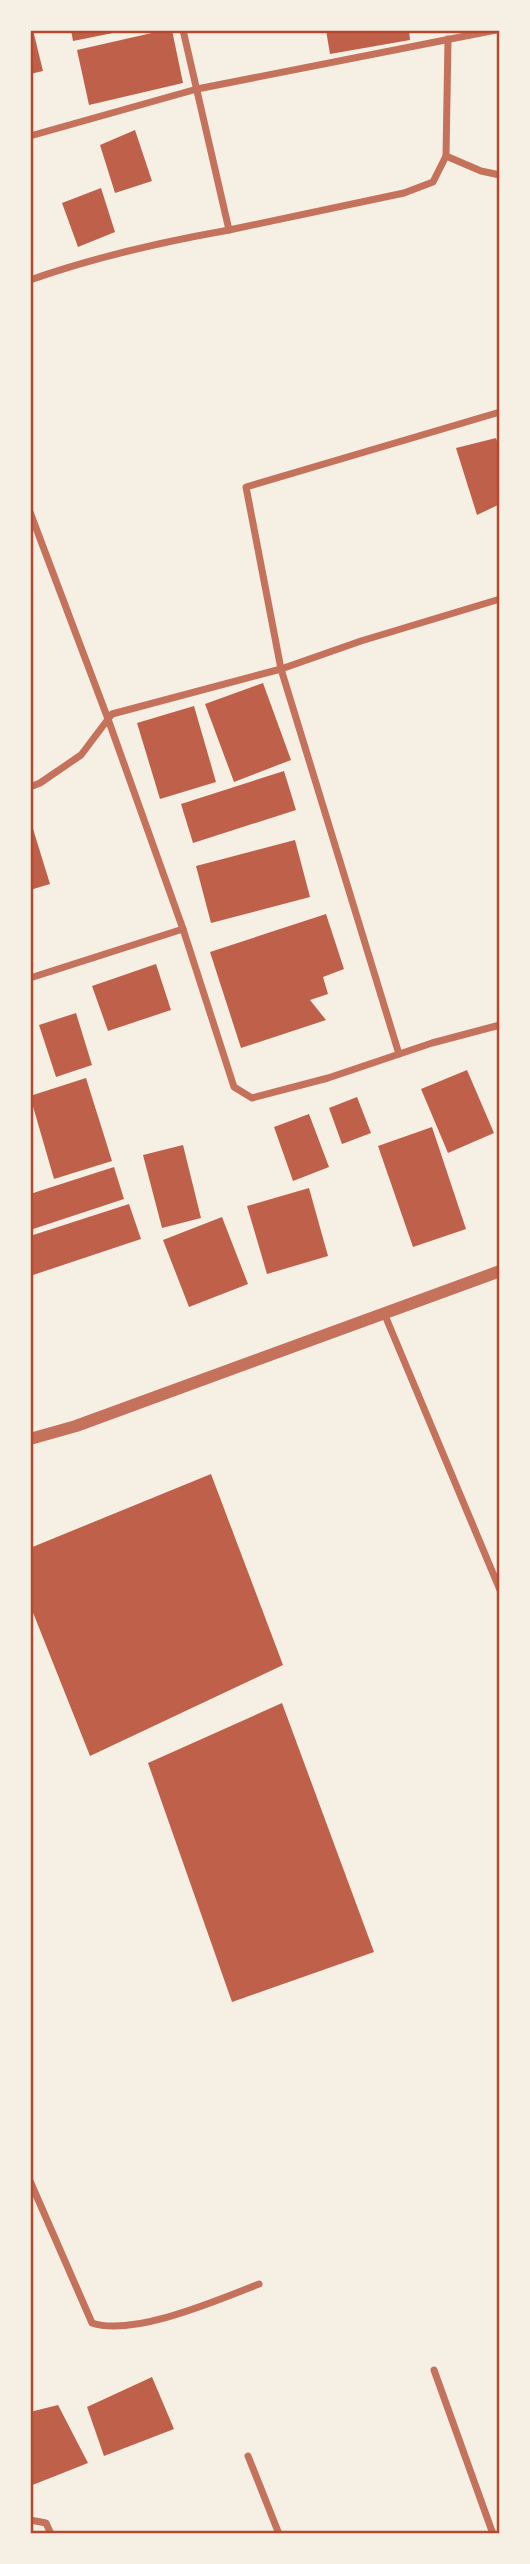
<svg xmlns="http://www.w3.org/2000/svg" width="530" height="2564" viewBox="0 0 530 2564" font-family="'PT Sans',sans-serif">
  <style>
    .building { fill: #bf614a }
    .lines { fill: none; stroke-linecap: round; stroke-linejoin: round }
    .minor { stroke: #c5725c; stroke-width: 7 }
    .tertiary { stroke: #c5725c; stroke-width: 12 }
    .neatline { fill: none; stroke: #b5482f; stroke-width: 2.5 }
  </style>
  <rect width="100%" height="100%" fill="#f6efe4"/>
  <g class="building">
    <path d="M 30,30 L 33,30 L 43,71 L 30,74 Z"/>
    <path d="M 71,30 L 123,30 L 123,31 L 73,41 Z"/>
    <path d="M 165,30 L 172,30 L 183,83 L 89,105 L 77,50 Z"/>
    <path d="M 326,30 L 409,30 L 410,40 L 330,54 Z"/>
    <path d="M 135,130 L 152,181 L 115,193 L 100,145 Z"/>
    <path d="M 101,188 L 115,232 L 78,247 L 62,203 Z"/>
    <path d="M 496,438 L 500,450 L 500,504 L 477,515 L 456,448 Z"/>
    <path d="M 263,683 L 291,760 L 234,782 L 205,704 Z"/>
    <path d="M 194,706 L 216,782 L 160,799 L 137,723 Z"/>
    <path d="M 284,771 L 296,810 L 193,843 L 181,804 Z"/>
    <path d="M 30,819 L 50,884 L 30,890 Z"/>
    <path d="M 295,840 L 310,897 L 211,923 L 196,866 Z"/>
    <path d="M 326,914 L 344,969 L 323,977 L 328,994 L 310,1000 L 326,1020 L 241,1048 L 210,952 Z"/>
    <path d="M 156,964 L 171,1010 L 108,1031 L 92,986 Z"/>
    <path d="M 76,1013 L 92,1065 L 56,1077 L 39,1025 Z"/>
    <path d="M 467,1070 L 494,1133 L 448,1153 L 421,1089 Z"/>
    <path d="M 86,1078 L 112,1161 L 54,1179 L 30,1096 Z"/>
    <path d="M 357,1097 L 371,1133 L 342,1144 L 329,1108 Z"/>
    <path d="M 309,1114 L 329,1167 L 293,1181 L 274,1127 Z"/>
    <path d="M 432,1127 L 466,1229 L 413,1247 L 378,1146 Z"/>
    <path d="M 183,1145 L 201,1218 L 162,1228 L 143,1155 Z"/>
    <path d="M 114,1167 L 124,1199 L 30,1230 L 30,1194 Z"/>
    <path d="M 309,1188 L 328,1256 L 267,1274 L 247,1206 Z"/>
    <path d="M 129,1204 L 141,1239 L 33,1275 L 30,1266 L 30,1236 Z"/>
    <path d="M 222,1217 L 248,1284 L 189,1307 L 163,1240 Z"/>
    <path d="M 211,1474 L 283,1665 L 90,1756 L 30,1605 L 30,1548 Z"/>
    <path d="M 282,1703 L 374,1952 L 232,2002 L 148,1763 Z"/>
    <path d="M 152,2377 L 174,2429 L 104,2456 L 87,2407 Z"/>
    <path d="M 58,2405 L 88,2463 L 30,2486 L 30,2412 Z"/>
  </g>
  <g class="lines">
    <g class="minor">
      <path d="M 30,136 L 197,89 L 496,30"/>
      <path d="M 446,156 L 481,171 L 500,175"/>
      <path d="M 229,230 L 404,193 L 433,182 L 446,156 L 448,39"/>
      <path d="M 30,280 C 95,257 161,242 229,230 L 183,30"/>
      <path d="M 30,512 L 108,719 L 183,929 L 234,1087 L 252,1098 L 328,1078 L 432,1043 L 500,1025"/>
      <path d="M 30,787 L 40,783 L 81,755 L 112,714 L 281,669 L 361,641 L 500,599"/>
      <path d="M 30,978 L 183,929"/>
      <path d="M 399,1054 L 281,669 L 246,487 L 500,412"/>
      <path d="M 384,1313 L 500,1590"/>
      <path d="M 30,2181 L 92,2323 C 133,2337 218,2300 259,2284"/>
      <path d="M 434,2370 L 493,2534"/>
      <path d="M 248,2456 L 279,2534"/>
      <path d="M 30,2520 L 46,2523 L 51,2534"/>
    </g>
    <path class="tertiary" d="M 30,1439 L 76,1426 L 500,1271"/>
  </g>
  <rect width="530" height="2564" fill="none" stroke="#f6efe4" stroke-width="63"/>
  <rect x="32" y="32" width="466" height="2500" class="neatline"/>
</svg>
